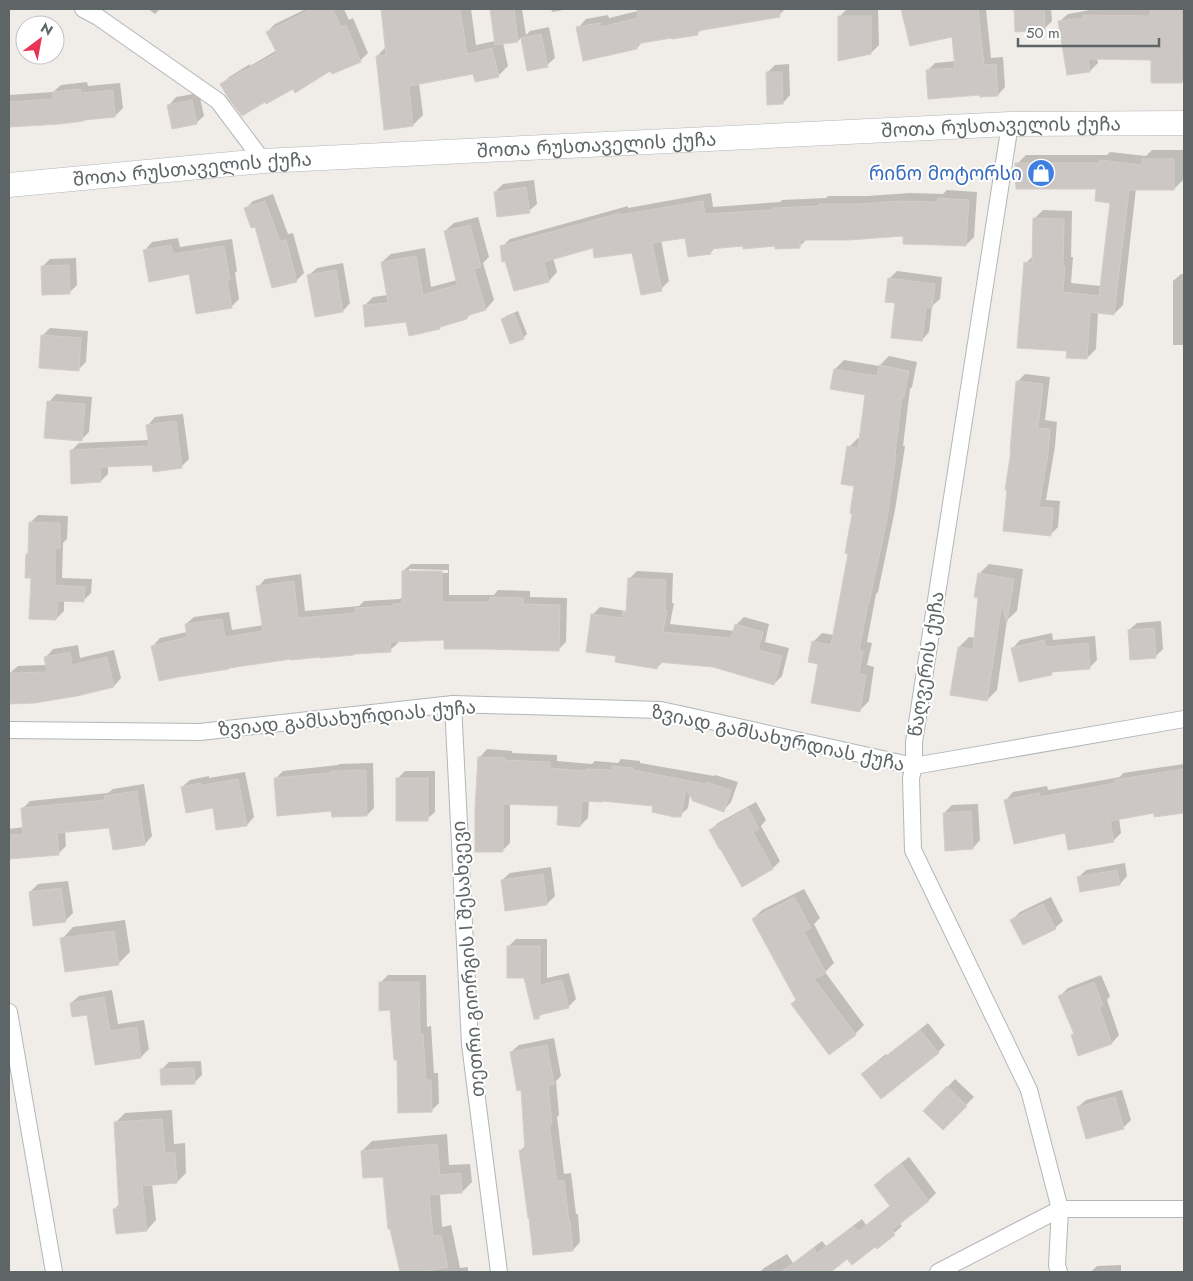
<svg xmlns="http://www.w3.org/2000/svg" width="1193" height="1281" viewBox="0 0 1193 1281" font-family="Jost,'Noto Sans Georgian',sans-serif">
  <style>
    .shadow { fill: #0003; fill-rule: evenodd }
    .building { fill: #ccc7c4; stroke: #d5ccc5 }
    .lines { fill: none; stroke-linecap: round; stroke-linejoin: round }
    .minor-casing { stroke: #b2b7b9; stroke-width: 18 }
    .secondary-casing { stroke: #b1b6b9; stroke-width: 25 }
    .minor { stroke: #fff; stroke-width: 16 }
    .secondary { stroke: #fff; stroke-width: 24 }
    .labels { text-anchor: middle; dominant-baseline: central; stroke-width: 4; stroke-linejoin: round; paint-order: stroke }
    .street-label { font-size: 19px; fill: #5e6567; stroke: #fff }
    .shop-label { font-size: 19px; fill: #366cbe; stroke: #fff; text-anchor: end }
  </style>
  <rect width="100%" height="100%" fill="#f0ece7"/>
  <g class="shadow">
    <path d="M 148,9 L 160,9 L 155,14 Z"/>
    <path d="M 306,9 L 344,9 L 349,20 L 353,18 L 368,53 L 360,61 L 331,69 L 293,87 L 222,84 L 229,77 L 250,64 L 250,66 L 277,50 L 267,32 L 275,24 Z"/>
    <path d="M 383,9 L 471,9 L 476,45 L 495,41 L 492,9 L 522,9 L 526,35 L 530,31 L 549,27 L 555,58 L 547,65 L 528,69 L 522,37 L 518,41 L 503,43 L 508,66 L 498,76 L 474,72 L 419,83 L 423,115 L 413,125 L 377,56 L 386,47 Z"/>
    <path d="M 551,9 L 569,9 L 552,12 Z"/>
    <path d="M 638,9 L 785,9 L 777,17 L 702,29 L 697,34 L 643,41 L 637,48 L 584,59 L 578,28 L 586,19 L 608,15 L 609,18 L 638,11 Z"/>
    <path d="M 847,9 L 878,9 L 879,45 L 871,53 L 839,17 Z"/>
    <path d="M 903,9 L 986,9 L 991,58 L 1003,57 L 1005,87 L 998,95 L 981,94 L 927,71 L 935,63 L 956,61 L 953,36 L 911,45 Z"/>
    <path d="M 1015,9 L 1051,9 L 1052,21 L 1044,29 L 1016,30 Z"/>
    <path d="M 1091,9 L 1184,9 L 1184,81 L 1152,82 L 1152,59 L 1097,58 L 1098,63 L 1090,71 L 1059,22 L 1068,14 L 1090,10 Z"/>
    <path d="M 789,64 L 790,95 L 783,103 L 767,73 L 775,65 Z"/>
    <path d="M 87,82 L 88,86 L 120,83 L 123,108 L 115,116 L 9,127 L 9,95 L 53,92 L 61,85 Z"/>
    <path d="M 199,93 L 204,116 L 196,123 L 169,105 L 176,97 Z"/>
    <path d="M 1152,150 L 1183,150 L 1183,152 L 1184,151 L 1184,170 L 1183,170 L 1183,180 L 1174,189 L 1136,188 L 1123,305 L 1114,314 L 1098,312 L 1096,349 L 1087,358 L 1026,263 L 1033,256 L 1034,219 L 1043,210 L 1072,211 L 1071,257 L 1073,257 L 1071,283 L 1101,286 L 1111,202 L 1098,188 L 1017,164 L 1026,155 L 1107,155 L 1110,152 L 1146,156 Z"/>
    <path d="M 534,180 L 537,204 L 529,211 L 495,192 L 503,184 Z"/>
    <path d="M 947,190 L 977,192 L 974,237 L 966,245 L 904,234 L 807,239 L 800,246 L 776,245 L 744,245 L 716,247 L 710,253 L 686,236 L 661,240 L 669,281 L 661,289 L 633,251 L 594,246 L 553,258 L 557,272 L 549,281 L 502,247 L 510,239 L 628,206 L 628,208 L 711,193 L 713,207 L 780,202 L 782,200 L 826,198 L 828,196 L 868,196 L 910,193 L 943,194 Z"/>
    <path d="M 273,194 L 288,234 L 293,233 L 304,273 L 296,281 L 245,209 L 253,201 Z"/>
    <path d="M 478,217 L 489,257 L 483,263 L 494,300 L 486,309 L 472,313 L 467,318 L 443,325 L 440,327 L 407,321 L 365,305 L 373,297 L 388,295 L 382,262 L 391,254 L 425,248 L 431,287 L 457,280 L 445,231 L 454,223 Z"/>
    <path d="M 178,238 L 180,247 L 232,239 L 237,271 L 235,273 L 239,299 L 231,307 L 190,273 L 145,250 L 152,242 Z"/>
    <path d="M 76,258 L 77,285 L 69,293 L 42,267 L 50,259 Z"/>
    <path d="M 343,263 L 350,303 L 343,311 L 309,275 L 317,268 Z"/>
    <path d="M 897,271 L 942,277 L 940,299 L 932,306 L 929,332 L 922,340 L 896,302 L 889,279 Z"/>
    <path d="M 1181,274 L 1184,274 L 1184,345 L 1173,345 L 1173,281 Z"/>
    <path d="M 518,311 L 527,334 L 523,338 L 502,320 L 506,316 Z"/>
    <path d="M 50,328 L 88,331 L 86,362 L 78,370 L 42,336 Z"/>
    <path d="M 889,356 L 917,362 L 912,387 L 910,389 L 903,446 L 905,446 L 895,510 L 878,592 L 876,594 L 867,642 L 872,643 L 867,665 L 874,667 L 869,701 L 860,710 L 819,663 L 813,642 L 822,633 L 834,635 L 849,553 L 854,513 L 855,485 L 849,447 L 858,438 L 861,439 L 866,394 L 835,369 L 844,360 L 879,366 Z"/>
    <path d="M 1025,374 L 1050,377 L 1045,420 L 1057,422 L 1055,446 L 1046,500 L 1060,501 L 1058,527 L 1050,535 L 1012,450 L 1017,382 Z"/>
    <path d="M 56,394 L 92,397 L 89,432 L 82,439 L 49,402 Z"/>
    <path d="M 183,414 L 189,459 L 181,467 L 153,464 L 108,466 L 108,474 L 101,481 L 71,451 L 79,443 L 150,440 L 148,425 L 155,417 Z"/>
    <path d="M 38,515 L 68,516 L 67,539 L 63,543 L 62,578 L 92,579 L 91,593 L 83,601 L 64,600 L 64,611 L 56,619 L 33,577 L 27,554 L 29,552 L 30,523 Z"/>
    <path d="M 411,564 L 449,564 L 449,595 L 494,595 L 498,590 L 530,591 L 530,597 L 567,598 L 566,642 L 558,650 L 445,638 L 398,641 L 398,643 L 390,650 L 153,646 L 160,638 L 187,632 L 186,624 L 194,617 L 229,612 L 232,630 L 264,625 L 258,587 L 265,579 L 301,574 L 305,611 L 359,606 L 364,601 L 400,599 L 403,596 L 403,571 ZM 409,569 L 448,570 L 448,573 L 409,572 Z"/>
    <path d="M 989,564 L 1023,569 L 1017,611 L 1007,620 L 997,690 L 987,700 L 959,647 L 969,637 L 975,638 L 980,597 L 979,574 Z"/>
    <path d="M 637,571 L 673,573 L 672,603 L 674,603 L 670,624 L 735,631 L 736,625 L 744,617 L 769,624 L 765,642 L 789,648 L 782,676 L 774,684 L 713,666 L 663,661 L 657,668 L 618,655 L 593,614 L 600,607 L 626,611 L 627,609 L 629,579 Z"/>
    <path d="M 1161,621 L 1163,649 L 1155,657 L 1129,630 L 1137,623 Z"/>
    <path d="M 1052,633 L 1053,640 L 1095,636 L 1097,660 L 1090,667 L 1054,671 L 1051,674 L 1013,648 L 1020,640 Z"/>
    <path d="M 78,645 L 80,658 L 114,650 L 121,678 L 114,686 L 10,673 L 18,666 L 47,665 L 46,657 L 53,649 Z"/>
    <path d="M 487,749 L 512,751 L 512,753 L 557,755 L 557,761 L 592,764 L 595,761 L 618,763 L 621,759 L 640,761 L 640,763 L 714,776 L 715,775 L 738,782 L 731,802 L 724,810 L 690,794 L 688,808 L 680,815 L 655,804 L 603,799 L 589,800 L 588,818 L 580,826 L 560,805 L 510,803 L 510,843 L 502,851 L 480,757 Z"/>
    <path d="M 373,763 L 374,808 L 367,815 L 333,810 L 275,779 L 283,771 L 338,765 L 339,764 Z"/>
    <path d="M 1184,764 L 1184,808 L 1119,818 L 1121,833 L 1114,840 L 1069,849 L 1066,832 L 1006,800 L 1013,792 L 1047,786 L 1048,790 L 1120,777 L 1123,773 Z"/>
    <path d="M 405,771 L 435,771 L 435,812 L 427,819 L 397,779 Z"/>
    <path d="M 245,772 L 254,817 L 247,825 L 182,787 L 190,780 L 209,776 L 209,778 Z"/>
    <path d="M 144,784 L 152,836 L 145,844 L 110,827 L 65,831 L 66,846 L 58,854 L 9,857 L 9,829 L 24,827 L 22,809 L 30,801 L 108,793 L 113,789 Z"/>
    <path d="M 756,802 L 766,820 L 761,826 L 780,861 L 773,868 L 710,830 L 718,823 Z"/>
    <path d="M 978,804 L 980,840 L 973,848 L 944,813 L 952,805 Z"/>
    <path d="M 1125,863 L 1127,876 L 1120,884 L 1079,877 L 1086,870 Z"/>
    <path d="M 551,867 L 555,896 L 547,904 L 502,880 L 510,873 Z"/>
    <path d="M 68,881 L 73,913 L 65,921 L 30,892 L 38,884 Z"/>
    <path d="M 804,889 L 820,918 L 814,924 L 834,963 L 825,972 L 864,1025 L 855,1034 L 797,1000 L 753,919 L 762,910 Z"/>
    <path d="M 1051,897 L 1063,921 L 1055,928 L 1012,920 L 1020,912 Z"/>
    <path d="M 125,920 L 130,952 L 118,964 L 62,939 L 73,927 Z"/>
    <path d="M 516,939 L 547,939 L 547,978 L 569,973 L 576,999 L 569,1006 L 543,1013 L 538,1018 L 525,977 L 508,947 Z"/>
    <path d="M 388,975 L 426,975 L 427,1027 L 431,1026 L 434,1073 L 438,1073 L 439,1103 L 431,1111 L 398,1059 L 391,1009 L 380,983 Z"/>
    <path d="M 1101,975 L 1110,996 L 1107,1000 L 1119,1035 L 1112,1043 L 1072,1036 L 1075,1032 L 1060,996 L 1068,988 Z"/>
    <path d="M 112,990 L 118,1024 L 144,1020 L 149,1049 L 141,1057 L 88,1013 L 71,1003 L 79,996 Z"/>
    <path d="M 928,1023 L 945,1045 L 938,1052 L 863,1074 L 870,1067 L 886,1054 L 887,1055 Z"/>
    <path d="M 554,1038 L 561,1076 L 556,1081 L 559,1115 L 557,1117 L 564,1174 L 571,1173 L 576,1214 L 578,1214 L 580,1242 L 573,1250 L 520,1151 L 526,1145 L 522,1089 L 511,1052 L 519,1045 Z"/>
    <path d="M 201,1061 L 202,1075 L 194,1083 L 161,1070 L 169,1062 Z"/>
    <path d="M 955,1079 L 974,1097 L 943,1128 L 925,1111 Z"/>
    <path d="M 1122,1090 L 1131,1120 L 1123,1128 L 1078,1107 L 1086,1100 Z"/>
    <path d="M 172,1110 L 174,1144 L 185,1143 L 186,1173 L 177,1182 L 152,1184 L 156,1220 L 147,1230 L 115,1209 L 120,1203 L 115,1123 L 125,1113 Z"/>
    <path d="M 447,1134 L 449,1165 L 470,1164 L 472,1182 L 462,1192 L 440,1193 L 442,1227 L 451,1225 L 460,1268 L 468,1267 L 468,1272 L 428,1272 L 428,1270 L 417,1272 L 401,1272 L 391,1227 L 385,1175 L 362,1151 L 372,1141 Z"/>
    <path d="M 909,1157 L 936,1193 L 928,1201 L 899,1223 L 902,1226 L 877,1248 L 876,1246 L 848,1258 L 829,1272 L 760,1272 L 764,1268 L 787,1254 L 793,1263 L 822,1241 L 826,1246 L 862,1219 L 866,1225 L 891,1205 L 876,1185 L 883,1177 Z"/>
    <path d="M 1121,1265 L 1121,1272 L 1091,1272 L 1097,1266 Z"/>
  </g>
  <g class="building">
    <path d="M 311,9 L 333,9 L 341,27 L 346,25 L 361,62 L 332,74 L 330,71 L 295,93 L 293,89 L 266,104 L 265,102 L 242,116 L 229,99 L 220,84 L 242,71 L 242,72 L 277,53 L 266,32 Z"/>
    <path d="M 381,9 L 460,9 L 467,54 L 492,48 L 499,77 L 475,82 L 473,74 L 409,86 L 413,126 L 384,130 L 376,56 L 386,55 Z"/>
    <path d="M 490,9 L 514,9 L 518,42 L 495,45 Z"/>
    <path d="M 637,9 L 779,9 L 780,17 L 697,31 L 698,35 L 672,39 L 671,38 L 636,44 L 637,49 L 583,61 L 576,27 L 600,23 L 600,27 L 638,18 Z"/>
    <path d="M 901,9 L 978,9 L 984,65 L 996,64 L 998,96 L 980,97 L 980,95 L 928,99 L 926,70 L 955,68 L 952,37 L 910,46 Z"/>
    <path d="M 1014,9 L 1044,9 L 1045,30 L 1015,32 Z"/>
    <path d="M 1150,9 L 1181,9 L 1182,83 L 1151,83 L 1151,60 L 1088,59 L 1090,72 L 1067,75 L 1058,21 L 1083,18 L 1083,15 L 1150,16 Z"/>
    <path d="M 838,16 L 871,16 L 871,54 L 838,61 Z"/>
    <path d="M 541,34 L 548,67 L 527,71 L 521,38 Z"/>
    <path d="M 766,72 L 782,72 L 783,104 L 767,105 Z"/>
    <path d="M 80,89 L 81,93 L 113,90 L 115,117 L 84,120 L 84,121 L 59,124 L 9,127 L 9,102 L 53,99 L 52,92 Z"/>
    <path d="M 192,100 L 197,124 L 172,129 L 167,105 Z"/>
    <path d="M 1142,159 L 1174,159 L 1174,190 L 1129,190 L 1114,315 L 1090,312 L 1087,359 L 1066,358 L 1067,351 L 1017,348 L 1024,262 L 1032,263 L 1033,218 L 1064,219 L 1063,266 L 1065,266 L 1063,292 L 1099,296 L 1110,203 L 1095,201 L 1096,189 L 1016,189 L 1015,163 L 1099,163 L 1100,160 L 1142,165 Z"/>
    <path d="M 526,187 L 530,213 L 497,217 L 494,192 Z"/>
    <path d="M 938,198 L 969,200 L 966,246 L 940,245 L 903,244 L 903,236 L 849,240 L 800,240 L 800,248 L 775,249 L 775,246 L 743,249 L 743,246 L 710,249 L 711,254 L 688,257 L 685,238 L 652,243 L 662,291 L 641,295 L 632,253 L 594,258 L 593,248 L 544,262 L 549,282 L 514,291 L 505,261 L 502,262 L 500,246 L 620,213 L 620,215 L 703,201 L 705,214 L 773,210 L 773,208 L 819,206 L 819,204 L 859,204 L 901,201 L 937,202 Z"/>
    <path d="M 265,201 L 280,241 L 286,240 L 297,282 L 272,288 L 255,227 L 251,228 L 244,208 Z"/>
    <path d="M 470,225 L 481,267 L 474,269 L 486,310 L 466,316 L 467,319 L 440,327 L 440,329 L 409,336 L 406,322 L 365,327 L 363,305 L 388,303 L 381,262 L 416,256 L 423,295 L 457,285 L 444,231 Z"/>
    <path d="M 171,245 L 173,254 L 224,246 L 230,280 L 227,280 L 232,308 L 196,314 L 189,274 L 149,282 L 143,250 Z"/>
    <path d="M 69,265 L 70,294 L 42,295 L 41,266 Z"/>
    <path d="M 336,270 L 343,312 L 315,317 L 307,275 Z"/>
    <path d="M 888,278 L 935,284 L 932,308 L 926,307 L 922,341 L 891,338 L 895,303 L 885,302 Z"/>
    <path d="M 514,314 L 524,339 L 510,344 L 501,319 Z"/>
    <path d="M 41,335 L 81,338 L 79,371 L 39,368 Z"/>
    <path d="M 879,365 L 909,371 L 904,397 L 902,397 L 895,454 L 896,455 L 887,519 L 869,603 L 868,603 L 859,651 L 863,651 L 859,674 L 866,675 L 860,712 L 811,703 L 818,664 L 808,662 L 812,641 L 831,645 L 848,554 L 845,553 L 852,514 L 850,513 L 854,486 L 841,484 L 847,446 L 858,448 L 865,395 L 830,389 L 834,369 L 877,376 Z"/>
    <path d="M 1016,381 L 1043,384 L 1038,428 L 1050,429 L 1048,454 L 1039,507 L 1053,508 L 1051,536 L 1003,531 L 1007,490 L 1005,490 L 1011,451 L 1010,451 Z"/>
    <path d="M 47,401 L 85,404 L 82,441 L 44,438 Z"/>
    <path d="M 176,421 L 182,468 L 153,472 L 152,465 L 100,467 L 101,482 L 71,484 L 70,450 L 149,446 L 146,425 Z"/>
    <path d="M 29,522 L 60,523 L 60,548 L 55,548 L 55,585 L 85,587 L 84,602 L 58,601 L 56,620 L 29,619 L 31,578 L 25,578 L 26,554 L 28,554 Z"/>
    <path d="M 402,571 L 442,571 L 442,602 L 490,602 L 490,597 L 523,598 L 523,604 L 560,605 L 559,651 L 483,649 L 444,649 L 444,640 L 390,642 L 391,652 L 354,654 L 354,655 L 320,658 L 320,657 L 291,660 L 291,659 L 229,668 L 229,669 L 178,677 L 159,681 L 151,646 L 187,637 L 185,624 L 222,619 L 225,637 L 263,631 L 256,586 L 294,581 L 298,618 L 356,613 L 355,608 L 393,606 L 393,604 L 402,603 Z"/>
    <path d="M 978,573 L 1014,579 L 1007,622 L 1006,622 L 1002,604 L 987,701 L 950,695 L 958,647 L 973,649 L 978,598 L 974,597 Z"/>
    <path d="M 628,578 L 666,580 L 665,610 L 667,610 L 663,632 L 731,638 L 735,624 L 763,632 L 758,650 L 782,656 L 774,685 L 713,667 L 658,662 L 657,669 L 615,662 L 616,656 L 586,652 L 591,614 L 622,618 L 623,611 L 626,612 Z"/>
    <path d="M 1154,628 L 1156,658 L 1130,660 L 1128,630 Z"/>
    <path d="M 1044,640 L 1046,647 L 1088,643 L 1090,669 L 1051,672 L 1052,675 L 1019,682 L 1011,648 Z"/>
    <path d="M 70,652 L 72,665 L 107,657 L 114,687 L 77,696 L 34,703 L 10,704 L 9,673 L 47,672 L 44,657 Z"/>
    <path d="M 478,757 L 505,758 L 504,760 L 550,762 L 550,768 L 586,771 L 586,769 L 612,770 L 612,766 L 633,768 L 633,770 L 706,784 L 706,782 L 731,790 L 724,812 L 693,801 L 686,789 L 681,817 L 674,817 L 652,812 L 653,806 L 602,801 L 602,802 L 582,801 L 580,827 L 557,825 L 558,806 L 503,804 L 503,852 L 475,852 L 475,808 Z"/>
    <path d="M 1184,769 L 1184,813 L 1154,817 L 1154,813 L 1110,821 L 1114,842 L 1068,850 L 1065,833 L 1014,844 L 1004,800 L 1039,793 L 1040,797 L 1115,783 L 1114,780 Z"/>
    <path d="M 366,770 L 367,816 L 332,817 L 331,811 L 277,816 L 274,778 L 330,773 L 330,771 Z"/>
    <rect x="396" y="778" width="32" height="43"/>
    <path d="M 238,779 L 247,826 L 216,830 L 213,808 L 186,813 L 181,787 L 201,783 L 202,785 Z"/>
    <path d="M 137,791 L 145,845 L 113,850 L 109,828 L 57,833 L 59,855 L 9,859 L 9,835 L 23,834 L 21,808 L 105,800 L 104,796 Z"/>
    <path d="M 748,808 L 759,829 L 753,832 L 773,869 L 742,887 L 721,850 L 720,850 L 709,830 Z"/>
    <path d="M 971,811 L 973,849 L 945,851 L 943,813 Z"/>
    <path d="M 1117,870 L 1120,885 L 1080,892 L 1077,877 Z"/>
    <path d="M 543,874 L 547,905 L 505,911 L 501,880 Z"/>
    <path d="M 61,888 L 66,922 L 33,926 L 29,892 Z"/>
    <path d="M 794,897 L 811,928 L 804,932 L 826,973 L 814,979 L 856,1035 L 829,1055 L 791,1004 L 796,1000 L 752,919 Z"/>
    <path d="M 1043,904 L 1056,929 L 1023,945 L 1010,920 Z"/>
    <path d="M 114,931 L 119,965 L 65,972 L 60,938 Z"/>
    <path d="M 507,946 L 540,946 L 540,985 L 562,980 L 569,1008 L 539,1015 L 539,1019 L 534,1019 L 524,978 L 507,978 Z"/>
    <path d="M 379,982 L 419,982 L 420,1034 L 423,1034 L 426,1080 L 431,1080 L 432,1112 L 398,1113 L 397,1060 L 394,1060 L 390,1010 L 379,1011 Z"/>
    <path d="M 1094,982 L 1103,1005 L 1099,1007 L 1112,1044 L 1078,1056 L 1071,1035 L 1074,1034 L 1058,996 Z"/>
    <path d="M 104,997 L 110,1031 L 137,1027 L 141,1058 L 95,1065 L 87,1015 L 72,1017 L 70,1003 Z"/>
    <path d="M 920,1030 L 939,1053 L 881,1099 L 861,1074 L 878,1061 L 879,1062 Z"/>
    <path d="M 547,1045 L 554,1084 L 548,1086 L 552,1124 L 549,1124 L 557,1181 L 564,1180 L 569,1221 L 570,1221 L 573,1251 L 533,1255 L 529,1218 L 528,1218 L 519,1150 L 525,1150 L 521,1090 L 517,1091 L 510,1052 Z"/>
    <path d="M 194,1068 L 195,1084 L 161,1085 L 160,1069 Z"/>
    <path d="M 947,1086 L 967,1106 L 943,1130 L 923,1111 Z"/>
    <path d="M 1115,1097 L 1124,1129 L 1086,1139 L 1077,1107 Z"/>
    <path d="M 162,1119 L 165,1153 L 175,1152 L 177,1183 L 142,1186 L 147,1231 L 116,1234 L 113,1209 L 119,1208 L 114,1122 Z"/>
    <path d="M 437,1144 L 440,1175 L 461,1173 L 462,1193 L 429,1195 L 433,1236 L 441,1235 L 448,1267 L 422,1272 L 400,1272 L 390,1229 L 388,1229 L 383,1177 L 363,1178 L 361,1151 Z"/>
    <path d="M 901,1164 L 929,1201 L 892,1230 L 895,1235 L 877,1249 L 875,1247 L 852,1265 L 847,1259 L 831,1272 L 781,1272 L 814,1248 L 817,1253 L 854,1226 L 858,1232 L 890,1206 L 874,1185 Z"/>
  </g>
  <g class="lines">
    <g class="minor-casing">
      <g id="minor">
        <path d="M 83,9 L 98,17 L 218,101 L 263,161"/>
        <path d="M 1010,124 L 914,742 L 914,766 L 911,778 L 913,850 L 1029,1090 L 1060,1209 L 1057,1265 L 1059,1272"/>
        <path d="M 453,704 L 470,1044 L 499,1272"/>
        <path d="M 9,730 L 200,732 L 453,704 L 661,710 L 914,766 L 1184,719"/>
        <path d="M 9,1012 L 54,1272"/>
        <path d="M 938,1272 L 1060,1209 L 1184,1209"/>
      </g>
    </g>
    <g class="secondary-casing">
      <g id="secondary">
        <path id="s1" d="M 9,185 L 263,161 L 1010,124 L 1184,123"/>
      </g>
    </g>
    <use href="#minor" class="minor"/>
    <use href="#secondary" class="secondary"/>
  </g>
  <defs>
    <g id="shop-disc" transform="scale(1.4375)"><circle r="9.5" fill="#3f7fe0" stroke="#fff"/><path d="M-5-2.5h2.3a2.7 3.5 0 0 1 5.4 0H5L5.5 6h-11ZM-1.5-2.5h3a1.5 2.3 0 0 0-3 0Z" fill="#fff"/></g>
  </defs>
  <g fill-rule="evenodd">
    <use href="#shop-disc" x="1041" y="173"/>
  </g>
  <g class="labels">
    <g class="street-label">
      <text stroke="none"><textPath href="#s1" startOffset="994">შოთა რუსთაველის ქუჩა</textPath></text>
      <text stroke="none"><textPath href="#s1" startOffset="589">შოთა რუსთაველის ქუჩა</textPath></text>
      <text stroke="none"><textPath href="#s1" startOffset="184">შოთა რუსთაველის ქუჩა</textPath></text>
      <text transform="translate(926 664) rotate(-81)">წაღვერის ქუჩა</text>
      <text transform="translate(347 718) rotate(-5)">ზვიად გამსახურდიას ქუჩა</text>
      <text transform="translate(778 738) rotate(12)">ზვიად გამსახურდიას ქუჩა</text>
      <text transform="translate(468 959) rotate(-94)">თეთრი გიორგის I შესახვევი</text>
    </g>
    <g class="shop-label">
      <text x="1022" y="173">რინო მოტორსი</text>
    </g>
  </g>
  <rect width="1193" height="1281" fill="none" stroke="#5e6567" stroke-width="20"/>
  <g transform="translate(40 40) rotate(32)"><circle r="24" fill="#ffffff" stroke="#bfc1c2"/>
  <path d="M0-4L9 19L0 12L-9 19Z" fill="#ea3357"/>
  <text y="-8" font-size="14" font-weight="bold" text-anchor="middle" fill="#5e6567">N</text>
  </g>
  <path d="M1018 38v8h141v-8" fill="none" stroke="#5e6567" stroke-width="2.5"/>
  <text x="1026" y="38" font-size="15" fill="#5e6567" stroke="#ffffff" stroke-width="4" paint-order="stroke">50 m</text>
</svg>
